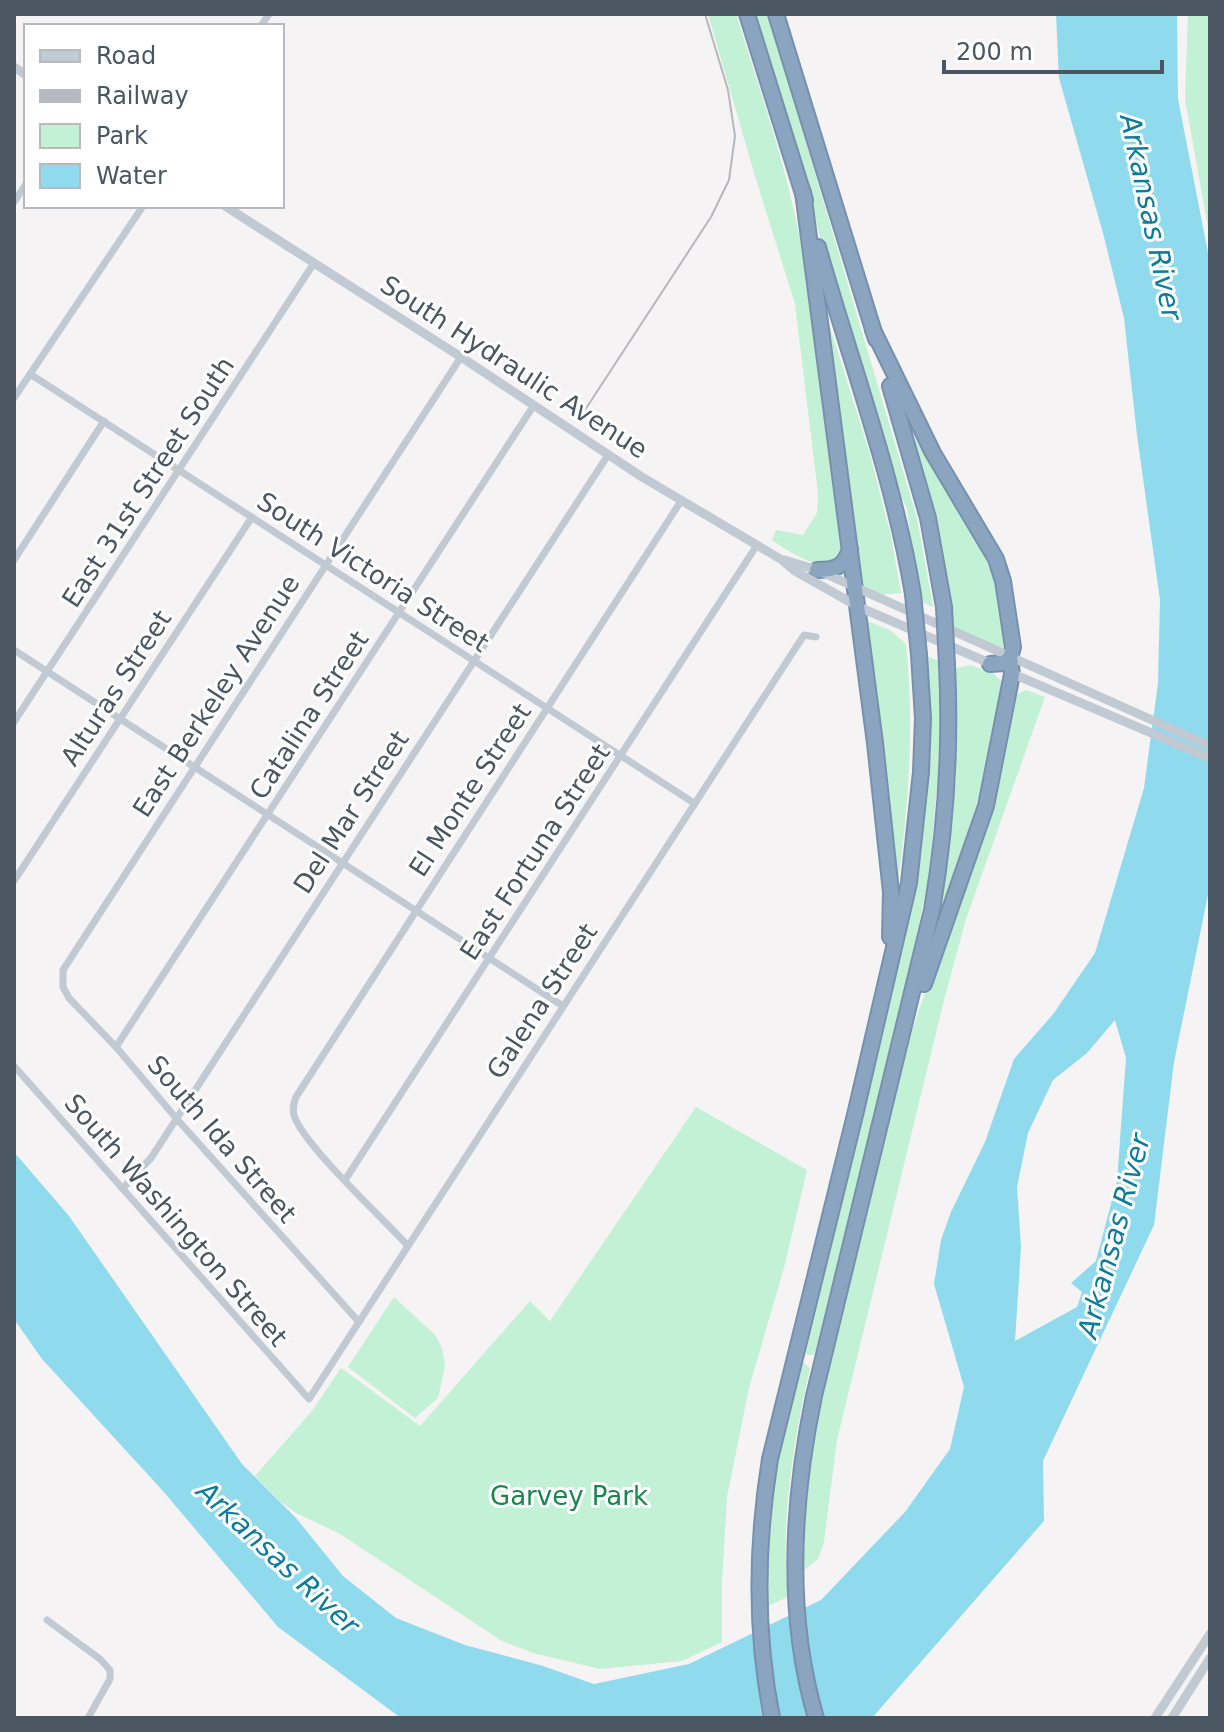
<svg xmlns="http://www.w3.org/2000/svg" width="1224" height="1732" viewBox="0 0 1224 1732" font-family="'DejaVu Sans',sans-serif">
  <style>
    .green { fill: #c3f1d5 }
    .water { fill: #90daee; fill-rule: evenodd }
    .lines { fill: none; stroke-linecap: round; stroke-linejoin: round }
    .motorway-casing { stroke: #7690ad; stroke-width: 18 }
    .minor { stroke: #c1cad2; stroke-width: 7 }
    .tertiary { stroke: #c1cad2; stroke-width: 9 }
    .motorway { stroke: #8ba5c1; stroke-width: 14 }
    .rail { stroke: #b5b8bd; stroke-width: 2 }
    .motorway-bridge-casing { stroke: #7690ad; stroke-width: 18; stroke-linecap: butt }
    .motorway-bridge { stroke: #8ba5c1; stroke-width: 14 }
    .labels { text-anchor: middle; dominant-baseline: central; stroke-width: 6; stroke-linejoin: round; paint-order: stroke }
    .street-label { font-size: 26px; fill: #4a5661; stroke: #fff }
    .park-label { font-size: 26px; fill: #17864f; stroke: #fff }
    .water-label { font-size: 28px; font-style: italic; fill: #0c7c9b; stroke: #fff }
  </style>
  <rect width="100%" height="100%" fill="#f5f3f3"/>
  <g class="green">
    <path d="M 708,14 L 736,14 C 757,82 781,150 796,220 C 819,327 828,439 841,548 C 842,586 785,550 772,540 L 776,530 L 803,535 L 817,513 L 818,493 L 795,304 L 755,176 Z"/>
    <path d="M 753,14 L 768,14 L 917,518 L 933,607 L 918,600 L 907,508 L 895,486 Z"/>
    <path d="M 1188,14 L 1210,14 L 1210,239 L 1185,99 Z"/>
    <path d="M 823,305 L 869,451 L 891,536 L 901,593 L 879,595 L 860,587 Z"/>
    <path d="M 909,431 C 922,447 931,466 942,484 C 972,533 1011,587 1003,648 L 952,629 Z"/>
    <path d="M 865,620 L 890,630 L 906,644 C 915,730 908,812 896,897 Z"/>
    <path d="M 924,655 L 939,661 L 941,743 L 929,875 L 908,979 L 816,1351 L 813,1355 L 808,1355 L 804,1351 L 905,929 Z"/>
    <path d="M 971,665 L 994,674 L 1003,683 L 982,787 L 939,923 L 937,921 L 956,777 L 956,668 Z"/>
    <path d="M 1026,690 L 1045,697 L 966,919 L 944,1000 L 837,1440 L 824,1542 L 818,1559 L 802,1572 C 797,1476 824,1383 847,1291 C 868,1208 888,1125 908,1042 L 927,987 L 1014,696 Z"/>
    <path d="M 696,1107 L 807,1170 L 784,1268 L 749,1388 L 727,1497 L 722,1581 L 722,1642 L 682,1661 L 600,1669 L 533,1653 L 502,1641 L 340,1534 L 296,1513 L 281,1502 L 255,1476 L 312,1411 L 341,1368 L 420,1426 L 530,1301 L 550,1321 Z"/>
    <path d="M 394,1297 L 436,1336 L 442,1348 L 445,1366 L 438,1398 L 415,1418 L 348,1367 Z"/>
    <path d="M 803,1362 L 810,1368 C 793,1444 780,1520 788,1597 L 765,1607 L 768,1511 L 772,1471 L 800,1363 Z"/>
  </g>
  <path class="water" d="M 1056,14 L 1177,14 L 1178,99 L 1210,263 L 1210,885 L 1174,1062 L 1154,1225 L 1043,1461 L 1044,1521 L 872,1718 L 401,1718 L 278,1627 L 163,1491 L 42,1359 L 14,1319 L 14,1152 L 69,1216 L 242,1464 L 296,1518 L 343,1576 L 396,1618 L 465,1645 L 543,1666 L 594,1684 L 689,1664 L 821,1600 L 905,1512 L 950,1449 L 964,1387 L 934,1284 L 941,1240 L 951,1212 L 985,1142 L 1014,1059 L 1054,1013 L 1095,953 L 1144,788 L 1158,683 L 1160,600 L 1137,435 L 1124,318 L 1103,233 L 1059,78 ZM 1115,1020 L 1126,1058 L 1117,1181 L 1096,1261 L 1071,1283 L 1082,1292 L 1077,1307 L 1015,1341 L 1021,1247 L 1017,1187 L 1028,1133 L 1053,1080 L 1087,1053 Z"/>
  <g class="lines">
    <g class="motorway-casing">
      <g id="motorway">
        <path d="M 747,14 L 805,200"/>
        <path d="M 776,14 L 876,339"/>
        <path d="M 803,192 L 875,743 L 891,892 L 890,937"/>
        <path d="M 818,247 C 851,363 893,475 913,594"/>
        <path d="M 873,330 L 933,453 L 996,559 L 1003,581 L 1013,647 L 1010,658 L 1012,674 L 986,806 L 924,984"/>
        <path d="M 890,386 L 928,518 L 944,607"/>
        <path d="M 817,570 C 836,570 844,567 850,549"/>
        <path d="M 990,664 L 1004,663 L 1010,658"/>
        <path d="M 772,1718 C 755,1632 756,1546 770,1459 L 855,1115 L 909,883 L 921,772 L 923,718 L 919,655"/>
        <path d="M 816,1718 C 785,1613 792,1502 814,1396 L 932,910 C 946,828 951,748 947,665"/>
      </g>
    </g>
    <g class="minor">
      <path d="M 261,26 L 269,14"/>
      <path d="M 14,202 L 26,184"/>
      <path d="M 30,374 L 694,803"/>
      <path d="M 14,398 L 143,206"/>
      <path d="M 14,560 L 104,421"/>
      <path d="M 14,650 L 563,1006"/>
      <path d="M 14,722 L 314,263"/>
      <path d="M 14,881 L 252,517"/>
      <path d="M 116,1047 L 534,405"/>
      <path d="M 14,1066 L 309,1399 L 804,635 L 816,637"/>
      <path d="M 345,1180 L 757,545"/>
      <path d="M 123,1188 L 151,1158 L 608,455"/>
      <path d="M 408,1246 C 384,1219 302,1144 294,1115 C 292,1108 294,1103 296,1097 L 681,501"/>
      <path d="M 359,1322 L 176,1118 L 116,1047 L 69,998 L 63,987 L 63,970 L 461,357"/>
      <path d="M 47,1620 L 100,1659 L 110,1670 L 110,1679 L 88,1718"/>
    </g>
    <g class="tertiary">
      <path d="M 14,67 L 26,75"/>
      <path d="M 225,206 L 461,357 L 642,477 L 782,560 L 795,571 L 859,607 L 994,665"/>
      <path d="M 785,560 L 817,570 L 1210,746"/>
      <path d="M 1011,673 L 1210,758"/>
      <path d="M 1155,1718 L 1210,1634"/>
      <path d="M 1172,1718 L 1210,1658"/>
    </g>
    <use href="#motorway" class="motorway"/>
    <path class="rail" d="M 585,410 L 711,217 L 729,180 L 735,136 L 728,90 L 705,14"/>
    <g class="motorway-bridge-casing">
      <g id="motorway-bridge">
        <path d="M 913,594 L 919,655"/>
        <path d="M 944,607 L 947,665"/>
      </g>
    </g>
    <use href="#motorway-bridge" class="motorway-bridge"/>
  </g>
  <g class="labels">
    <g class="street-label">
      <text transform="translate(514 367) rotate(33)">South Hydraulic Avenue</text>
      <text transform="translate(148 482) rotate(-57)">East 31st Street South</text>
      <text transform="translate(373 572) rotate(33)">South Victoria Street</text>
      <text transform="translate(116 688) rotate(-57)">Alturas Street</text>
      <text transform="translate(216 696) rotate(-57)">East Berkeley Avenue</text>
      <text transform="translate(309 715) rotate(-57)">Catalina Street</text>
      <text transform="translate(470 790) rotate(-57)">El Monte Street</text>
      <text transform="translate(351 812) rotate(-57)">Del Mar Street</text>
      <text transform="translate(535 852) rotate(-57)">East Fortuna Street</text>
      <text transform="translate(542 1001) rotate(-57)">Galena Street</text>
      <text transform="translate(222 1139) rotate(49)">South Ida Street</text>
      <text transform="translate(176 1220) rotate(49)">South Washington Street</text>
    </g>
    <g class="park-label">
      <text x="569" y="1496">Garvey Park</text>
    </g>
    <g class="water-label">
      <text transform="translate(1151 217) rotate(78)">Arkansas River</text>
      <text transform="translate(1114 1236) rotate(-75)">Arkansas River</text>
      <text transform="translate(278 1558) rotate(43)">Arkansas River</text>
    </g>
  </g>
  <rect width="1224" height="1732" fill="none" stroke="#4a5661" stroke-width="32"/>
  <rect x="24" y="24" width="260" height="184" fill="#ffffff" stroke="#b7bbc0" stroke-width="2"/>
  <rect x="40" y="50" width="40" height="12" fill="#c1cad2" stroke="#b7bbc0" stroke-width="2"/>
  <text x="96" y="64" font-size="24" fill="#4a5661">Road</text>
  <rect x="40" y="90" width="40" height="12" fill="#b5b8bd" stroke="#b7bbc0" stroke-width="2"/>
  <text x="96" y="104" font-size="24" fill="#4a5661">Railway</text>
  <rect x="40" y="124" width="40" height="24" fill="#c3f1d5" stroke="#b7bbc0" stroke-width="2"/>
  <text x="96" y="144" font-size="24" fill="#4a5661">Park</text>
  <rect x="40" y="164" width="40" height="24" fill="#90daee" stroke="#b7bbc0" stroke-width="2"/>
  <text x="96" y="184" font-size="24" fill="#4a5661">Water</text>
  <path d="M944 60v12h218v-12" fill="none" stroke="#4a5661" stroke-width="4"/>
  <text x="956" y="60" font-size="24" fill="#4a5661" stroke="#ffffff" stroke-width="6" paint-order="stroke">200 m</text>
</svg>
